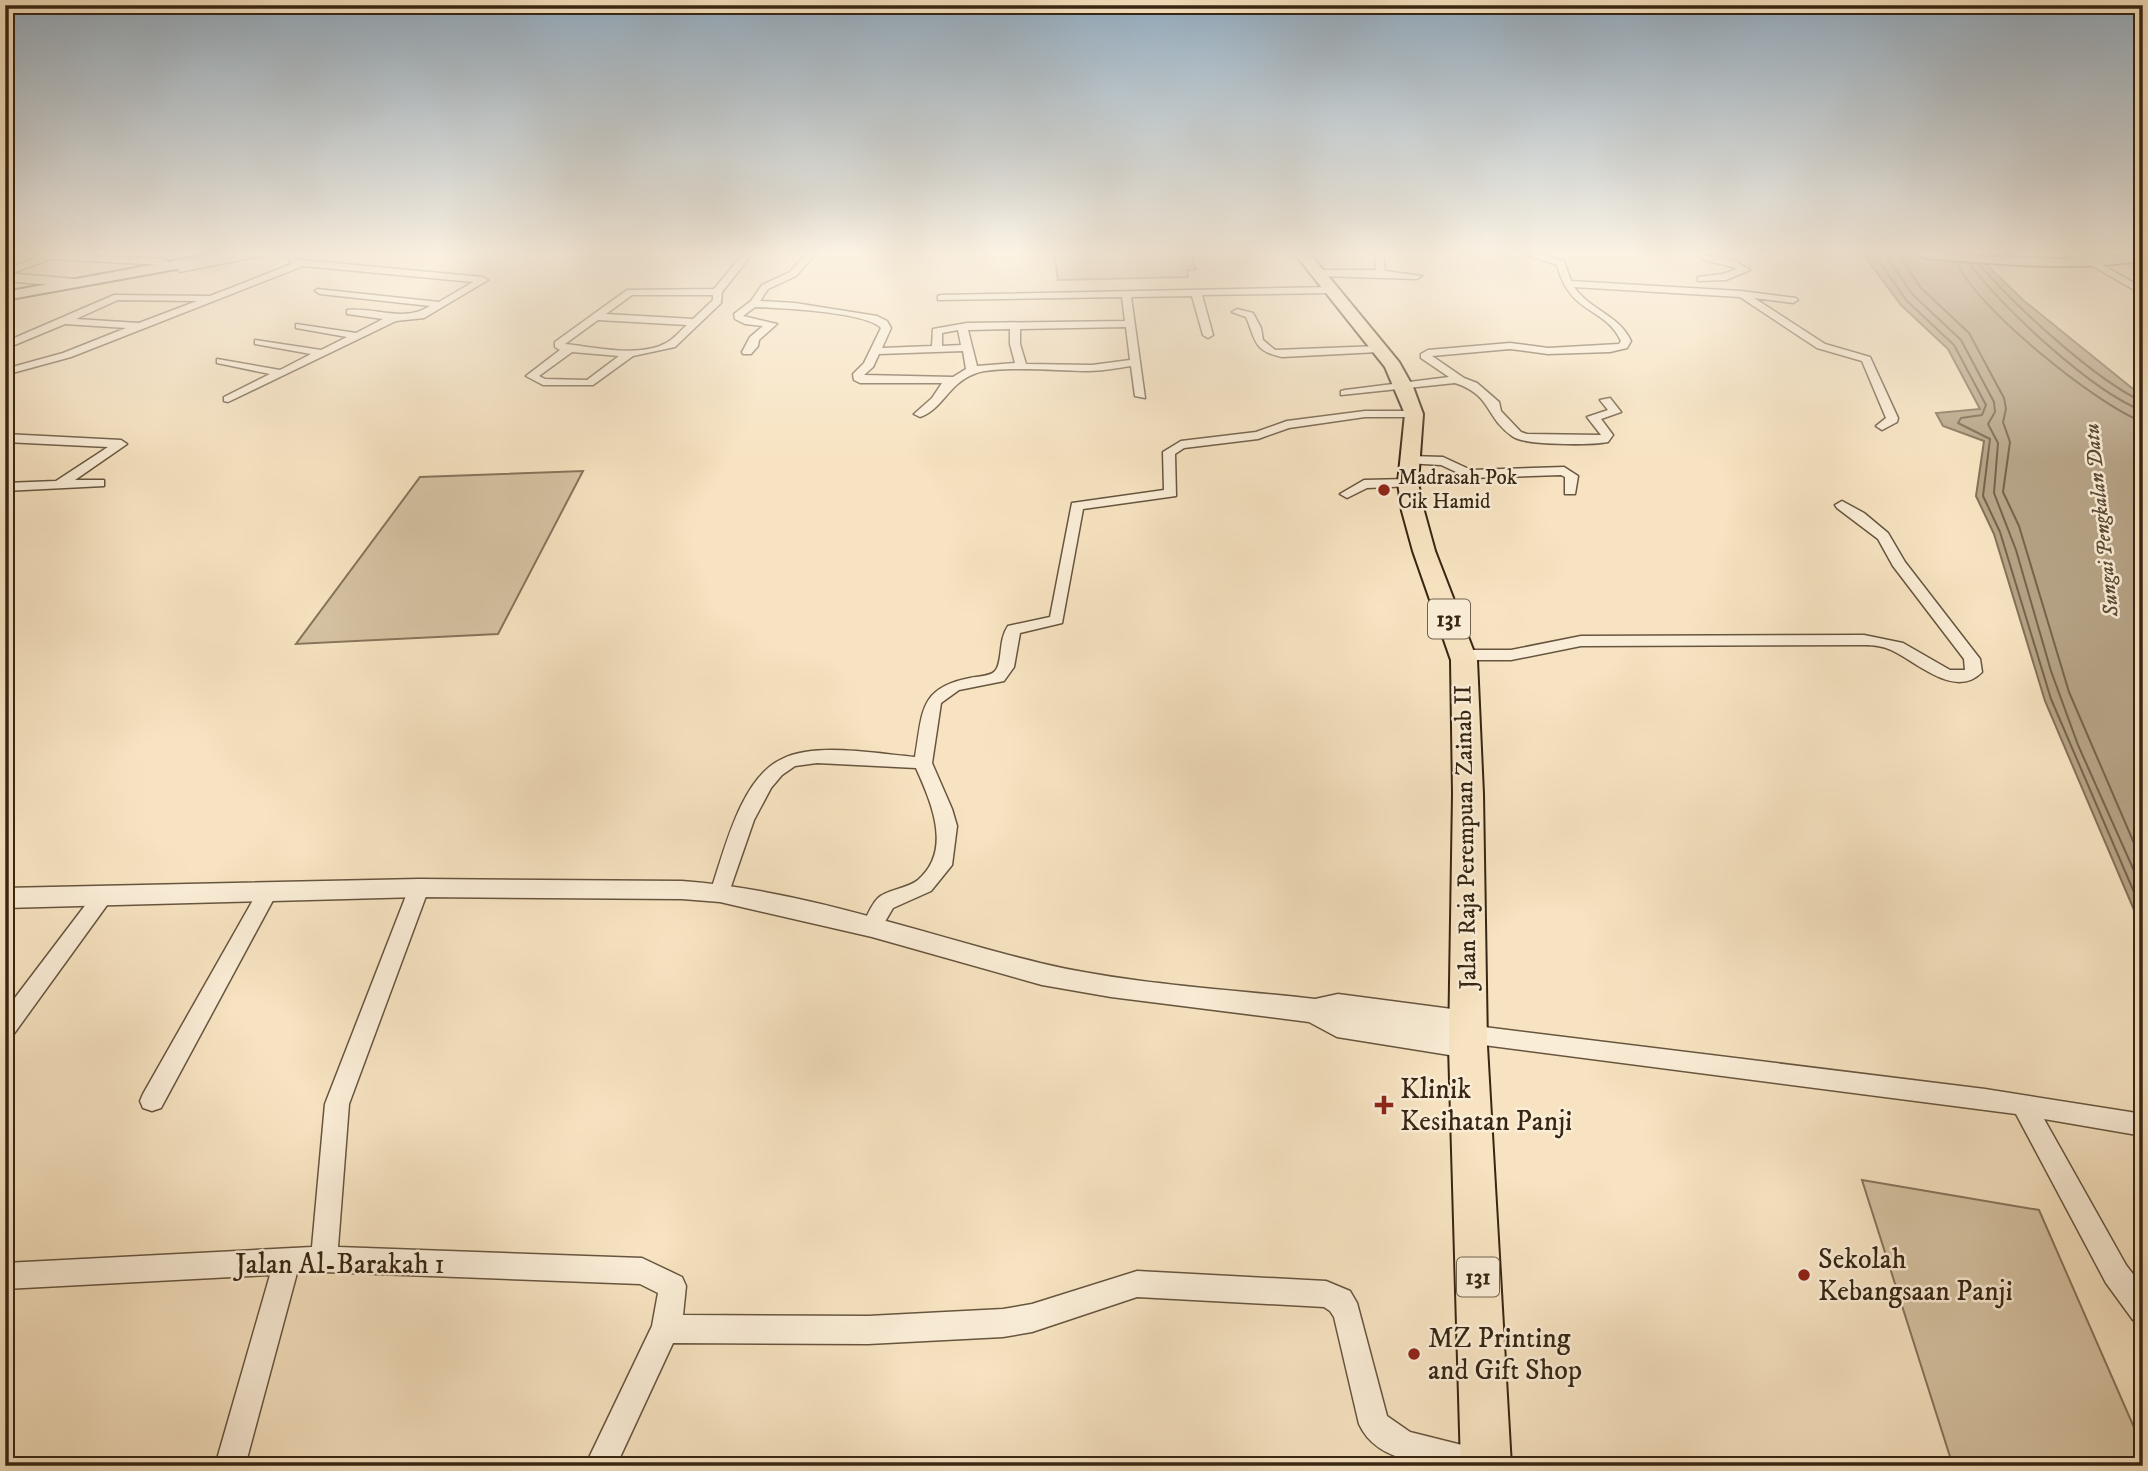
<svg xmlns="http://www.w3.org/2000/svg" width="2148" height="1471" viewBox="0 0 2148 1471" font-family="'IM FELL DW Pica',serif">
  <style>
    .green { fill: #d6c3a3; stroke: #86745b; stroke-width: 2 }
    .water { fill: #b6a386; stroke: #837158; stroke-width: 2 }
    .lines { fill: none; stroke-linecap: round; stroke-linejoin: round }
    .shore { stroke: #76644c; stroke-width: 2 }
    .minor-casing { stroke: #67553e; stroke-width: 3 }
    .tertiary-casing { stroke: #67553e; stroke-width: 3 }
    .secondary-casing { stroke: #372613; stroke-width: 4 }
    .primary-casing { stroke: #372613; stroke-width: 4 }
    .minor { fill: #faedd7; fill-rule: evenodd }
    .tertiary { fill: #faedd7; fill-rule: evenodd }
    .secondary { fill: #faedd7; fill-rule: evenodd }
    .primary { fill: #f7e3c1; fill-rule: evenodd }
    .poi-dot { fill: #8f2418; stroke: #faedd7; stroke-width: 2.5 }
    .labels { text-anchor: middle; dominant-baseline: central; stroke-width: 5; stroke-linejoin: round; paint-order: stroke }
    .far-poi-label { font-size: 21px; fill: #372613; stroke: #faedd7; text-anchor: start }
    .far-water-label { font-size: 21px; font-style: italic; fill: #5d4c36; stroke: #faedd7 }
    .shield { fill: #faedd7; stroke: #72624e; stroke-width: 2 }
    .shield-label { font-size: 23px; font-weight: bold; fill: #372613 }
    .street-label { font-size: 24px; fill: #372613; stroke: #faedd7 }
    .near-poi-label { font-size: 28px; fill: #372613; stroke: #faedd7; text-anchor: start }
    .near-street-label { font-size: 28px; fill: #372613; stroke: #faedd7 }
  </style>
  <rect width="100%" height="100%" fill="#f7e3c1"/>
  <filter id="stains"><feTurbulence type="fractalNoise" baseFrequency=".00286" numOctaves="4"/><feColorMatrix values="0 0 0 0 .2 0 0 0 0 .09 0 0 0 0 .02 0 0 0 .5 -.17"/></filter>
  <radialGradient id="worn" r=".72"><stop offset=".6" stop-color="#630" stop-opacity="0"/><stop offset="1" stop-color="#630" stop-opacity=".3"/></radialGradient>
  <g class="green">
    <path d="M 1054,254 L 1191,254 L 1196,269 L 1187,271 L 1188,277 L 1058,280 Z"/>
    <path d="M 583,471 L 498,634 L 296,644 L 420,477 Z"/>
    <path d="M 1862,1180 L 2039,1210 L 2143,1448 L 2143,1466 L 1953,1466 Z"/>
  </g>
  <path class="water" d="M 1863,254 L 1982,254 L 1990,268 L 2023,300 L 2143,397 L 2143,931 L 2045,701 L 1994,534 L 1976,496 L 1984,441 L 1943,426 L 1936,413 L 1980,409 L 1948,349 L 1901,305 Z"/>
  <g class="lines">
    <g class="shore">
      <path d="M 1874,254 L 1907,301 L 1954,345 L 1986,405 L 1982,415 L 1961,418 L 1958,423 L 1990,439 L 1983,496 L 2000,532 L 2051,699 L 2143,913"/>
      <path d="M 1885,254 L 1913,295 L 1961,340 L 1994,402 L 1995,412 L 1988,424 L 1998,443 L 1994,493 L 2016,550 L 2051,671 L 2078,745 L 2143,891"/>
      <path d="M 1898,254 L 1921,288 L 1969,333 L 2004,398 L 2006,409 L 2003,422 L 2010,442 L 2003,492 L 2019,526 L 2069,692 L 2143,864"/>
      <path d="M 1957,262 C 1974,306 2098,406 2143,422"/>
      <path d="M 1969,263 C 2003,308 2091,391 2143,411"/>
      <path d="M 1979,264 C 2015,306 2094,379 2143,402"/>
    </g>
    <g class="minor-casing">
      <g id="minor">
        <path d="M 45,254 L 164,259 L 168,262 L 164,265 L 50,259 L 5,276 L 5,270 Z"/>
        <path d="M 248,254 L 270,254 L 180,272 L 174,265 Z"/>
        <path d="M 285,254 L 294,254 L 296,259 L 302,260 L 483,277 L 488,280 L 424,318 L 396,321 L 228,402 L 224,401 L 224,397 L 270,374 L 217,363 L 217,359 L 280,370 L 311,354 L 255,344 L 255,340 L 321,350 L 347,337 L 296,328 L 296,324 L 356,333 L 383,319 L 347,314 L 347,310 C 376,307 403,323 430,306 L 320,294 L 315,291 L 317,289 L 439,302 L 473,282 L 303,266 L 71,357 L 5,375 L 5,369 L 63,353 L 126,328 L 65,324 L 5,349 L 5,342 L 114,295 L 210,296 L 292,264 ZM 118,300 L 197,301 L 139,323 L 76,319 Z"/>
        <path d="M 743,254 L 752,254 L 722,292 L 721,303 L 675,347 L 633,356 L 593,385 L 543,385 L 526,376 L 560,350 L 555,347 L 555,342 L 627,290 L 714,289 ZM 632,295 L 713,295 L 713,300 L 693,319 L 606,314 ZM 598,320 L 687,325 C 680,331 674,339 666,343 C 639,358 594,347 565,344 ZM 572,352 L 619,356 L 587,380 L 545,379 L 539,376 Z"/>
        <path d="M 806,254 L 815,254 L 796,276 L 768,289 L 760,301 L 795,303 L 877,316 L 887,321 L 891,328 L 882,348 L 932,346 L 933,329 L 967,323 L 1125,321 L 1122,297 L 938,300 L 938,296 L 941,295 L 1332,287 L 1337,290 L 1332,293 L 1202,295 L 1213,335 L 1208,338 L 1203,335 L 1192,296 L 1131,297 L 1145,398 L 1135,396 L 1131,366 C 1117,368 1102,371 1088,371 C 1061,371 996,365 974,374 C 948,384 942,410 920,417 L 914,414 L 932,398 L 942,383 L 860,383 L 854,380 L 853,374 L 864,363 L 881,328 C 866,312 779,308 755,307 L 743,316 L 777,324 L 759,340 L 758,346 L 751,354 L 743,354 L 742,352 L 750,337 L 763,326 L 745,324 L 735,319 L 734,314 L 751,301 L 762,285 L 790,272 ZM 1126,327 L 1130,360 L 1092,365 L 1026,364 L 1020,344 L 1020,329 ZM 1010,329 L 1010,344 L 1015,363 L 977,366 L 968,330 ZM 958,330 L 961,345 L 942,346 L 942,333 ZM 963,351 L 966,369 L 953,377 L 864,375 L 873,367 L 879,354 Z"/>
        <path d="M 1375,254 L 1383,254 L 1385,271 L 1422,276 L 1417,279 L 1319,276 L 1314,273 L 1319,270 L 1376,270 Z"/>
        <path d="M 1523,254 L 1539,254 L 1564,261 L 1571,281 L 1741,291 L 1796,298 L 1798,300 L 1793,303 L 1754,298 L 1825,344 L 1870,357 L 1898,418 L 1897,422 L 1882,430 L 1876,426 L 1886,418 L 1862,361 L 1817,348 L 1740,297 L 1574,287 C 1590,310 1619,315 1631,341 L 1627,348 L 1610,352 L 1548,354 L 1510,349 L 1432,356 L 1464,378 L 1477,383 L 1499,402 L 1501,411 L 1521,432 L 1527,434 L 1601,435 L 1587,417 L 1608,410 L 1600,400 L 1610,398 L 1621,412 L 1601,419 L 1613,435 L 1608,442 C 1592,445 1524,446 1512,436 C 1485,417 1492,395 1455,383 L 1341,395 L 1341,391 L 1345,390 L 1449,377 L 1421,358 L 1421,354 L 1428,350 L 1510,343 L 1548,348 L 1619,344 L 1621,341 C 1605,306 1570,316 1557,265 Z"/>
        <path d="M 1696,254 L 1733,260 L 1750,270 L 1726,280 L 1698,281 L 1698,277 L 1723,274 L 1737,269 C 1723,262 1708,265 1696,254 Z"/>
        <path d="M 2062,254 L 2105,254 L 2108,257 L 2083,261 Z"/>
        <path d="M 2094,260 L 2143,288 L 2143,295 L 2091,265 L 2090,263 Z"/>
        <path d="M 1237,309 L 1253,313 L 1261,328 L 1263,340 L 1275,350 L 1379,346 L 1384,349 L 1379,352 L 1282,357 C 1253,351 1256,340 1246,317 L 1232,312 Z"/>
        <path d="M 1365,411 L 1414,411 L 1420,414 L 1414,417 L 1365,417 L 1289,428 L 1258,439 L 1184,448 L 1175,454 L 1176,496 L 1083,509 L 1062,623 L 1020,633 L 1014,667 L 1004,681 L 959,690 L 941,703 L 932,763 L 952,809 L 957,826 L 952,865 L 931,891 L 893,908 L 879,932 L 872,935 L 865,932 L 862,927 C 866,918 871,905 878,898 C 888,889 907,889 918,880 C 953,850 931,802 916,768 L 817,763 L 795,766 L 782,775 L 771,788 L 754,820 L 727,898 L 720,900 L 713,898 L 710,893 C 724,853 740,778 782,759 C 816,742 877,754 915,757 C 923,713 918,688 970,678 C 977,676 990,677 995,671 C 1003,663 998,640 1008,626 L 1050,617 L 1072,503 L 1164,490 L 1163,452 L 1181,441 L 1256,432 L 1287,421 Z"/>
        <path d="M 5,434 L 121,440 L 127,444 L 75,480 L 104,480 L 104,486 L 5,491 L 5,483 L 56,481 L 108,447 L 5,442 Z"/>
        <path d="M 1410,456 L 1443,457 L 1471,470 L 1564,467 L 1578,476 L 1575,494 L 1565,494 L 1565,477 L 1561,475 L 1469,478 L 1441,465 L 1406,463 L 1404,460 Z"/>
        <path d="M 1408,479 L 1414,483 L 1413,486 L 1367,488 L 1347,498 L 1340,494 L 1364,480 Z"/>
        <path d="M 1842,501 L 1864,513 L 1888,533 L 1905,562 L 1980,659 L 1982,672 C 1955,700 1916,661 1891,650 C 1883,646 1873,645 1864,645 L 1581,646 L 1511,660 L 1463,660 L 1455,655 L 1463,650 L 1511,650 L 1581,636 L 1864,635 L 1903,643 L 1950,670 L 1965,670 L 1964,659 L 1893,566 L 1878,539 L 1837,508 L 1835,505 Z"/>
        <path d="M 419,881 L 426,883 L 429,888 L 349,1104 L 338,1247 L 642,1258 L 682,1277 L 686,1286 L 683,1315 L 868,1316 L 1003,1309 L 1032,1304 L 1137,1271 L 1326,1281 L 1350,1291 L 1357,1303 L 1387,1416 L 1410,1432 L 1494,1453 L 1498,1466 C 1453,1466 1380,1471 1359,1424 L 1334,1317 L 1330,1311 L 1324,1307 L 1137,1297 L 1032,1332 L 1003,1337 L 868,1344 L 673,1343 L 616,1466 L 585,1466 L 652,1326 L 658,1293 L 640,1284 L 324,1272 L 297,1273 L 245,1466 L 215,1466 L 270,1275 L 5,1289 L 5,1263 L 312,1247 L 325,1104 L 409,888 L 412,883 Z"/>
        <path d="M 268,884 L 275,886 L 278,891 L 161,1108 L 152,1111 L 143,1108 L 140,1101 L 143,1094 L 261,886 Z"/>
        <path d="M 103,889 L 110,891 L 113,896 L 110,901 L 13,1035 L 5,1038 L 5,1011 L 96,891 Z"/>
        <path d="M 1468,1025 L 1985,1089 L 2143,1114 L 2143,1136 L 2044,1119 L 2126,1265 L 2143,1287 L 2143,1324 L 2133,1320 L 2106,1283 L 2016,1114 L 1468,1043 L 1460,1041 L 1457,1034 L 1460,1027 Z"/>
      </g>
    </g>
    <g class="tertiary-casing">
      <g id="tertiary">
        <path d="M 5,273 L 76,279 L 82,283 L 76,287 L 5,281 Z"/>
        <path d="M 419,879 L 682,881 C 804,890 922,934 1040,963 C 1128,984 1225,989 1315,999 L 1338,994 L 1467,1011 L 1477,1015 L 1482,1023 L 1477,1031 L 1469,1034 L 1479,1037 L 1483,1046 L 1479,1055 L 1468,1058 L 1337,1037 L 1309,1022 L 1111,997 L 1042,985 L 872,937 L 720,902 L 682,899 L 419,897 L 5,908 L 5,888 Z"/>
      </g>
    </g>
    <g class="secondary-casing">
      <g id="secondary">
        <path d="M 212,254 L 243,254 L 237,258 L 5,300 L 5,292 Z"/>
        <path d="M 1920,254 L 2062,259 L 2143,254 L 2143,261 C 2070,271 1999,264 1926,258 Z"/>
      </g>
    </g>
    <g class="primary-casing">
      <path id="primary" d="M 1295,254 L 1310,254 L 1399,362 L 1413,387 L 1423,414 L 1418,483 L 1424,511 L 1435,551 L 1477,660 L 1483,794 L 1487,1046 L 1511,1466 L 1461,1466 L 1449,1046 L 1453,794 L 1451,660 L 1413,551 L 1402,511 L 1398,483 L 1405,414 L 1385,367 Z"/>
    </g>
    <use href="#minor" class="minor"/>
    <use href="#tertiary" class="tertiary"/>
    <use href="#secondary" class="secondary"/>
    <use href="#primary" class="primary"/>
  </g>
  <linearGradient id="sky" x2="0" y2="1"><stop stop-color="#94adc1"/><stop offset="0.55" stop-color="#fbf2e3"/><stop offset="1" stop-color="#fbf2e3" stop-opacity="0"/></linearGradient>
  <rect width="2148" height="460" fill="url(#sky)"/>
  <g class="poi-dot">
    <circle cx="1384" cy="490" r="7"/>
    <path d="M1380.5 1094.5h7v7h7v7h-7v7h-7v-7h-7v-7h7z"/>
    <circle cx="1804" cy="1275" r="7"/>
    <circle cx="1414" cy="1354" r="7"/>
  </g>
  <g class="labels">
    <g class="far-poi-label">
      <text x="1398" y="478">Madrasah Pok<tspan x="1398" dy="24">Cik Hamid</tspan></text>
    </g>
    <g class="far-water-label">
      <text transform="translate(2102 520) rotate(-96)">Sungai Pengkalan Datu</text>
    </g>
    <g class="shield">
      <rect x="1428" y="599.5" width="42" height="39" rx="5"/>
      <rect x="1457" y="1257.5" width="42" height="39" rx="5"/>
    </g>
    <g class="shield-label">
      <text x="1449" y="619">131</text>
      <text x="1478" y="1277">131</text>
    </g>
    <g class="street-label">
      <text transform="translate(1466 837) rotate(-91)">Jalan Raja Perempuan Zainab II</text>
    </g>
    <g class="near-poi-label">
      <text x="1400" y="1089">Klinik<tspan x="1400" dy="32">Kesihatan Panji</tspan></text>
      <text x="1818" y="1259">Sekolah<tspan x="1818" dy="32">Kebangsaan Panji</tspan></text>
      <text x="1428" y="1338">MZ Printing<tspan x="1428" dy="32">and Gift Shop</tspan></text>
    </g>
    <g class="near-street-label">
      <text x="340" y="1264">Jalan Al-Barakah 1</text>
    </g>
  </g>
  <rect width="2148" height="1471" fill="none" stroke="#f7e3c1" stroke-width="28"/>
  <rect x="7" y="7" width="2134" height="1457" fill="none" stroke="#372613" stroke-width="3.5"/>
  <rect x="14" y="14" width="2120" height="1443" fill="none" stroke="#372613" stroke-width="2"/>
  <rect width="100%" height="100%" filter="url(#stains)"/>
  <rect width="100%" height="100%" fill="url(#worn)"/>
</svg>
